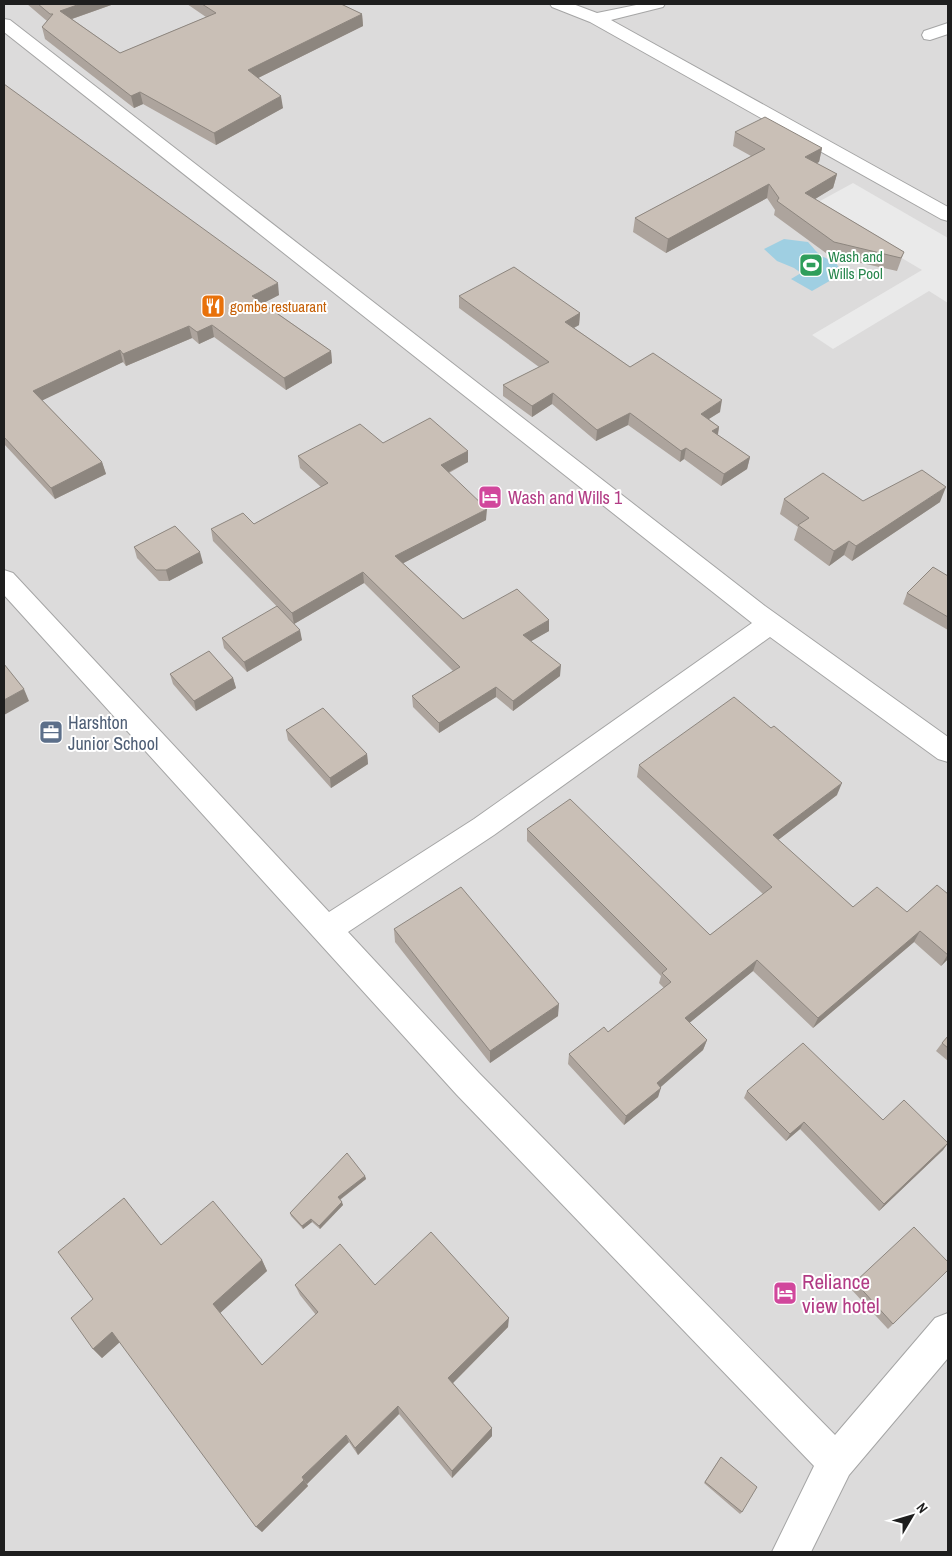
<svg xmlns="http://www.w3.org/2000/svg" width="952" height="1556" viewBox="0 0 952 1556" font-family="'Archivo Narrow',sans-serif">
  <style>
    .residential { fill: #dcdbdb }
    .parking { fill: #eaeaea }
    .water { fill: #9fcfe2 }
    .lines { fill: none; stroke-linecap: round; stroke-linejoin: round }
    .minor-casing { stroke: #a5a5a5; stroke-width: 2 }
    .minor { fill: #fff; fill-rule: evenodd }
    .wall { fill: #ada49d }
    .shaded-wall { fill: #8d867f }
    .building { fill: #c9bfb6; stroke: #8d867f }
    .labels { text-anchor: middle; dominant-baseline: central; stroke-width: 4; stroke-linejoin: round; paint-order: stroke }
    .far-leisure-label { font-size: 15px; fill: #27864d; stroke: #fff; text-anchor: start }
    .far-food-label { font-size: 15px; fill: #c56008; stroke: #fff; text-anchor: start }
    .hotel-label { font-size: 18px; fill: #b23c85; stroke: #fff; text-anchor: start }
    .service-label { font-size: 18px; fill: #4e5e75; stroke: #fff; text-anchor: start }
    .near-hotel-label { font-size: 21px; fill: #b23c85; stroke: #fff; text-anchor: start }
  </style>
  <rect width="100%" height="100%" fill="#f0ede3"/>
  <rect class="residential" x="4" y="4" width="944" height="1548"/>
  <path class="parking" d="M 853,183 L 948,238 L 948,303 L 929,291 L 833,349 L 812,335 L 922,270 L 834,218 L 809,207 Z"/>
  <path class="water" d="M 784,239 L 808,242 C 818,253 819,257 835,261 L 840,270 L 840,275 L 812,291 L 791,279 L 801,273 L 794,268 L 777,261 L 764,249 Z"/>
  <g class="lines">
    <g class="minor-casing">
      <g id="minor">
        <path d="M 550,4 L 573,4 L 597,13 L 641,4 L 665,4 L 663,7 L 611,20 L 948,207 L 948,221 L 941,219 L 590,22 L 552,7 Z"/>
        <path d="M 4,19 L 10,20 L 765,606 L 948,737 L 948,762 L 938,759 L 770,637 L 494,835 L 348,932 L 479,1073 L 835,1435 L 935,1318 L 948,1313 L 948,1358 L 849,1475 L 811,1552 L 772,1552 L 814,1466 L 457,1095 L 4,595 L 4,570 L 13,573 L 329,912 L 474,819 L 752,623 L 4,32 Z"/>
        <path d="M 948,23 L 948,34 L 930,40 L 924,39 L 922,35 L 924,31 Z"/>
      </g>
    </g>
    <use href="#minor" class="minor"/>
  </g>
  <g class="wall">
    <path d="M 27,4 L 114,4 L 72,19 L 120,53 L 206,17 L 187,4 L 341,4 L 362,14 L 363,26 L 258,78 L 283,108 L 216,145 L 143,104 L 134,108 L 45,39 L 42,27 L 47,21 Z"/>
    <path d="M 4,84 L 279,295 L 263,303 L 331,351 L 332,363 L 286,390 L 214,337 L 199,344 L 192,338 L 126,366 L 123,362 L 42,400 L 102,462 L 106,474 L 55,499 L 4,444 Z"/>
    <path d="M 735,132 L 822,148 L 819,162 L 816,163 L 837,174 L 833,188 L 815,199 L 904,252 L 897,271 L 830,256 L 774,215 L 775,210 L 767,198 L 666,253 L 633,232 L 635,218 L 751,156 L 733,146 Z"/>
    <path d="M 459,296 L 580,313 L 579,325 L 574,328 L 630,367 L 720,412 L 709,419 L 719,427 L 718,435 L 750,457 L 747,469 L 721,486 L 684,459 L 680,462 L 628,425 L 596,441 L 552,404 L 532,417 L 503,396 L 503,385 L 539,367 L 459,308 Z"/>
    <path d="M 383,443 L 468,451 L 468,462 L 449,473 L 486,520 L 403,563 L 463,619 L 549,631 L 530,641 L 560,676 L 513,711 L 496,697 L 439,733 L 413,707 L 412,696 L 453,671 L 364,583 L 294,624 L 213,541 L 211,529 L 254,524 L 321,487 L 300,468 L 298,456 Z"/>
    <path d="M 784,499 L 863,501 L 940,502 L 852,561 L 844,555 L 829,566 L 794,540 L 798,527 L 780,514 Z"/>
    <path d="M 134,547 L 203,563 L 169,581 L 159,581 L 137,558 Z"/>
    <path d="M 948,576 L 948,630 L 903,604 L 907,593 Z"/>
    <path d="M 222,638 L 302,640 L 247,672 L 224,648 Z"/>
    <path d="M 170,674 L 233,678 L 236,688 L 196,711 L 173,684 Z"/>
    <path d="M 286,730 L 367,754 L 368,764 L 331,788 L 288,740 Z"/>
    <path d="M 639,765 L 837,795 L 778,840 L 853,907 L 907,912 L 937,885 L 948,959 L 941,966 L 914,942 L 813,1028 L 753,971 L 689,1023 L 707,1040 L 703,1050 L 660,1087 L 658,1097 L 624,1125 L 568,1064 L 569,1054 L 608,1032 L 664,988 L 659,983 L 661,976 L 527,841 L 527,829 L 710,935 L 763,894 L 637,777 Z"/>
    <path d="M 394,929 L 558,1016 L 490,1063 L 395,942 Z"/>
    <path d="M 948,1036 L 948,1061 L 936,1051 L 942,1043 Z"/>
    <path d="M 747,1091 L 883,1120 L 948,1143 L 943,1150 L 879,1211 L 800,1129 L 786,1141 L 744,1098 Z"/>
    <path d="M 365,1176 L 366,1179 L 340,1200 L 343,1205 L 320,1229 L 312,1222 L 303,1229 L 291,1216 L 290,1213 Z"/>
    <path d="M 161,1245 L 262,1260 L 267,1271 L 220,1313 L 262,1365 L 316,1315 L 300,1295 L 295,1285 L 375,1285 L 508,1327 L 453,1383 L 492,1428 L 492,1436 L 452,1478 L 399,1414 L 358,1455 L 349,1442 L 307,1484 L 308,1486 L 262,1532 L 120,1342 L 102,1358 L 93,1349 Z"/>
    <path d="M 948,1270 L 888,1329 L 850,1288 L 855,1282 Z"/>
    <path d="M 721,1457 L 742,1512 L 740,1514 L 704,1483 Z"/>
  </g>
  <g class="shaded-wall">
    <path d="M 80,4 L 114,4 L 63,22 L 60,11 Z"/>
    <path d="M 362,14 L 363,26 L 250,82 L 248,70 Z"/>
    <path d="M 140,92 L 143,104 L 134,108 L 131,96 Z"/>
    <path d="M 281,96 L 283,108 L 216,145 L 214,133 Z"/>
    <path d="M 822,148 L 819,162 L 802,171 L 805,157 Z"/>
    <path d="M 837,174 L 833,188 L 802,207 L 805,193 Z"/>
    <path d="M 769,184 L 767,198 L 666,253 L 668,239 Z"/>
    <path d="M 278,283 L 279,295 L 254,308 L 252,296 Z"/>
    <path d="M 580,313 L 579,325 L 564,333 L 565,322 Z"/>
    <path d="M 212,325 L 214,337 L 199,344 L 197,332 Z"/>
    <path d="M 189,326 L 192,338 L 126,366 L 123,354 Z"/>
    <path d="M 120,350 L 123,362 L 37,403 L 33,391 Z"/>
    <path d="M 331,351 L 332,363 L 286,390 L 284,378 Z"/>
    <path d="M 553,393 L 552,404 L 532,417 L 532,406 Z"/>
    <path d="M 722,400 L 720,412 L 699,425 L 701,414 Z"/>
    <path d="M 630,413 L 628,425 L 596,441 L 597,430 Z"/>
    <path d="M 719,427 L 717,438 L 712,431 Z"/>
    <path d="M 686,448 L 684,459 L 680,462 L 681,451 Z"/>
    <path d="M 468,451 L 468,462 L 441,476 L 441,465 Z"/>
    <path d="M 750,457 L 747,469 L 721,486 L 724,474 Z"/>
    <path d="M 102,462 L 106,474 L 55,499 L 51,488 Z"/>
    <path d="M 946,487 L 940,502 L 852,561 L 856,546 Z"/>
    <path d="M 487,509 L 486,520 L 396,567 L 395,556 Z"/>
    <path d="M 849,541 L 844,555 L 829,566 L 834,551 Z"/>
    <path d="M 200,552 L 203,563 L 169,581 L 166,570 Z"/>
    <path d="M 363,572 L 364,583 L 294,624 L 292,613 Z"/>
    <path d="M 549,620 L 549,631 L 523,646 L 523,635 Z"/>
    <path d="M 300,630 L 302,640 L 247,672 L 244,662 Z"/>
    <path d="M 561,665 L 560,676 L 513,711 L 513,701 Z"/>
    <path d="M 233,678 L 236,688 L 196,711 L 194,701 Z"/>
    <path d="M 496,687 L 496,697 L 439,733 L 439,723 Z"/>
    <path d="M 24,689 L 29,701 L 4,715 L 4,700 Z"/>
    <path d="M 367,754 L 368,764 L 331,788 L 330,778 Z"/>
    <path d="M 842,783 L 837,795 L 769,847 L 773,835 Z"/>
    <path d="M 920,931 L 914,942 L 813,1028 L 818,1018 Z"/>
    <path d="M 948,954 L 948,959 L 941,966 Z"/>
    <path d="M 757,960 L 753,971 L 682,1029 L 685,1018 Z"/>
    <path d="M 559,1004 L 558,1016 L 490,1063 L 490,1051 Z"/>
    <path d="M 707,1040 L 703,1050 L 654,1093 L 657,1083 Z"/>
    <path d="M 661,1088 L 658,1097 L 624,1125 L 626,1116 Z"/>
    <path d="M 804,1122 L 800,1129 L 786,1141 L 790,1134 Z"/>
    <path d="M 948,1143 L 943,1150 L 879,1211 L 884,1204 Z"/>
    <path d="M 365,1176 L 366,1179 L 338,1201 L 338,1197 Z"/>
    <path d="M 342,1202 L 343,1205 L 320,1229 L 319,1226 Z"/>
    <path d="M 311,1219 L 312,1222 L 303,1229 L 302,1226 Z"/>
    <path d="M 262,1260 L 267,1271 L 219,1314 L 213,1304 Z"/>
    <path d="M 509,1318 L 508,1327 L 449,1387 L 448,1378 Z"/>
    <path d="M 112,1332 L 121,1341 L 102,1358 L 93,1349 Z"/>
    <path d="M 398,1406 L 399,1414 L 358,1455 L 355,1448 Z"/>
    <path d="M 492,1428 L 492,1436 L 452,1478 L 452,1471 Z"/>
    <path d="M 346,1435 L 349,1442 L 307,1484 L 302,1477 Z"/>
    <path d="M 304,1480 L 308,1486 L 262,1532 L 256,1527 Z"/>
  </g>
  <g class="building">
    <path d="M 38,4 L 80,4 L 60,11 L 120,53 L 216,13 L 202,4 L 341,4 L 362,14 L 248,70 L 281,96 L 214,133 L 140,92 L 131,96 L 42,27 L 53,14 L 50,14 Z"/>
    <path d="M 4,84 L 278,283 L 252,296 L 331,351 L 284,378 L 212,325 L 197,332 L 189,326 L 123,354 L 120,350 L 33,391 L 102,462 L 51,488 L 4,437 Z"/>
    <path d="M 765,117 L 822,148 L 805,157 L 837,174 L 805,193 L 904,252 L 901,258 L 834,242 L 777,201 L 779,198 L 769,184 L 668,239 L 635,218 L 765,149 L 735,132 Z"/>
    <path d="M 514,267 L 580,313 L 565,322 L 630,367 L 653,353 L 722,400 L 701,414 L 719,427 L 712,431 L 750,457 L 724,474 L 686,448 L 681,451 L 630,413 L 597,430 L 553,393 L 532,406 L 503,385 L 549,362 L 459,296 Z"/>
    <path d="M 430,418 L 468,451 L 441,465 L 487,509 L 395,556 L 463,619 L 517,589 L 549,620 L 523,635 L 561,665 L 513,701 L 496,687 L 439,723 L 412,696 L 460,667 L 363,572 L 292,613 L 211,529 L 243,513 L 254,524 L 328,483 L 298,456 L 360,424 L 383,443 Z"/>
    <path d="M 922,470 L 946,487 L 856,546 L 849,541 L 834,551 L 798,525 L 809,518 L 784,499 L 823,473 L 863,501 Z"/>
    <path d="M 175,526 L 200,552 L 166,570 L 156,570 L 134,547 Z"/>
    <path d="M 933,567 L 948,576 L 948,617 L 907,593 Z"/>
    <path d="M 277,606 L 300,630 L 244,662 L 222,638 Z"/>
    <path d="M 209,651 L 233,678 L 194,701 L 170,674 Z"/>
    <path d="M 4,664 L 24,689 L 4,700 Z"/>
    <path d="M 734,697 L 771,728 L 774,726 L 842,783 L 773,835 L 853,907 L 877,887 L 907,912 L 937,885 L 948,894 L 948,955 L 920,931 L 818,1018 L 757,960 L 685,1018 L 707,1040 L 657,1083 L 661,1088 L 626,1116 L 569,1054 L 604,1027 L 608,1032 L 671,982 L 662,973 L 667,969 L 527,829 L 570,799 L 710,935 L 772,887 L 639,765 Z"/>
    <path d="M 323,708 L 367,754 L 330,778 L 286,730 Z"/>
    <path d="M 461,887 L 559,1004 L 490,1051 L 394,929 Z"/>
    <path d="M 948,1036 L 948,1048 L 942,1043 Z"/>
    <path d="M 803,1043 L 883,1120 L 904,1100 L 948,1143 L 884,1204 L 804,1122 L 790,1134 L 747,1091 Z"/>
    <path d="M 347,1153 L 365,1176 L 338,1197 L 342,1202 L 319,1226 L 311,1219 L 302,1226 L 290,1213 Z"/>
    <path d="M 124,1198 L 161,1245 L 213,1201 L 262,1260 L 213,1304 L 262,1365 L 318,1312 L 295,1285 L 340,1244 L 375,1285 L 431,1232 L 509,1318 L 448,1378 L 492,1428 L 452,1471 L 398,1406 L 355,1448 L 346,1435 L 302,1477 L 304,1480 L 256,1527 L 112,1332 L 93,1349 L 71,1318 L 93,1299 L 58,1252 Z"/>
    <path d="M 914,1227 L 948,1262 L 948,1270 L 893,1324 L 855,1282 Z"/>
    <path d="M 721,1457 L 757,1487 L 742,1512 L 705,1482 Z"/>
  </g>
  <defs>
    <g id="stadium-square" transform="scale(1.25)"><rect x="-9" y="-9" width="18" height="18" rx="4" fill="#2e9e5b" stroke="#fff"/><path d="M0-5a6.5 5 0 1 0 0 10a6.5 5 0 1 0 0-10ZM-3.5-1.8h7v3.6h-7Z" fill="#fff"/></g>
    <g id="restaurant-square" transform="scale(1.25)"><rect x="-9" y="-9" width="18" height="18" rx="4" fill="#e8710a" stroke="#fff"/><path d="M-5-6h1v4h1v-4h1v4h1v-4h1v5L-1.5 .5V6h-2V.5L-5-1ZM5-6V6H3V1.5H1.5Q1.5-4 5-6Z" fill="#fff"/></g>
    <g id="hotel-square" transform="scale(1.25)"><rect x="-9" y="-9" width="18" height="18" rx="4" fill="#d1479c" stroke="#fff"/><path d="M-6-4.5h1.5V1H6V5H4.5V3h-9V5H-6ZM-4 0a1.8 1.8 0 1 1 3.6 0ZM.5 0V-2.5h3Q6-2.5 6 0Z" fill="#fff"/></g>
    <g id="office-square" transform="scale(1.25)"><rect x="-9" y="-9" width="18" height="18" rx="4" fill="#5c6f8a" stroke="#fff"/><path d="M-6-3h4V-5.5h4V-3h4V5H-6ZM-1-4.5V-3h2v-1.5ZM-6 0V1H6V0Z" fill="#fff"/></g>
  </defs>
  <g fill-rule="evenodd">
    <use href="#stadium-square" x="811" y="265"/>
    <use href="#restaurant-square" x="213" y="306"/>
    <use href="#hotel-square" x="490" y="497"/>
    <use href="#office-square" x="51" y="732"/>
    <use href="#hotel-square" x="785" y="1293"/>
  </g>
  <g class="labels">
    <g class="far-leisure-label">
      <text x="828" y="256">Wash and<tspan x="828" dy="17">Wills Pool</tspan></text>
    </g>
    <g class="far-food-label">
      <text x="230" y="306">gombe restuarant</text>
    </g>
    <g class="hotel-label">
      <text x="508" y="497">Wash and Wills 1</text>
    </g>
    <g class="service-label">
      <text x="68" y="722">Harshton<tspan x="68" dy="21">Junior School</tspan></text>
    </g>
    <g class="near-hotel-label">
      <text x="802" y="1281">Reliance<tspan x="802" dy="24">view hotel</tspan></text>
    </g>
  </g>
  <rect width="952" height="1556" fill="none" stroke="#1e1e1e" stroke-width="10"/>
  <g transform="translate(912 1516) rotate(52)" stroke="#ffffff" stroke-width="4" paint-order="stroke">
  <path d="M0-4L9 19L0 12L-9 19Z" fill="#1e1e1e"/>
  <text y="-8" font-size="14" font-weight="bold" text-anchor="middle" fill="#1e1e1e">N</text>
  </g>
</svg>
